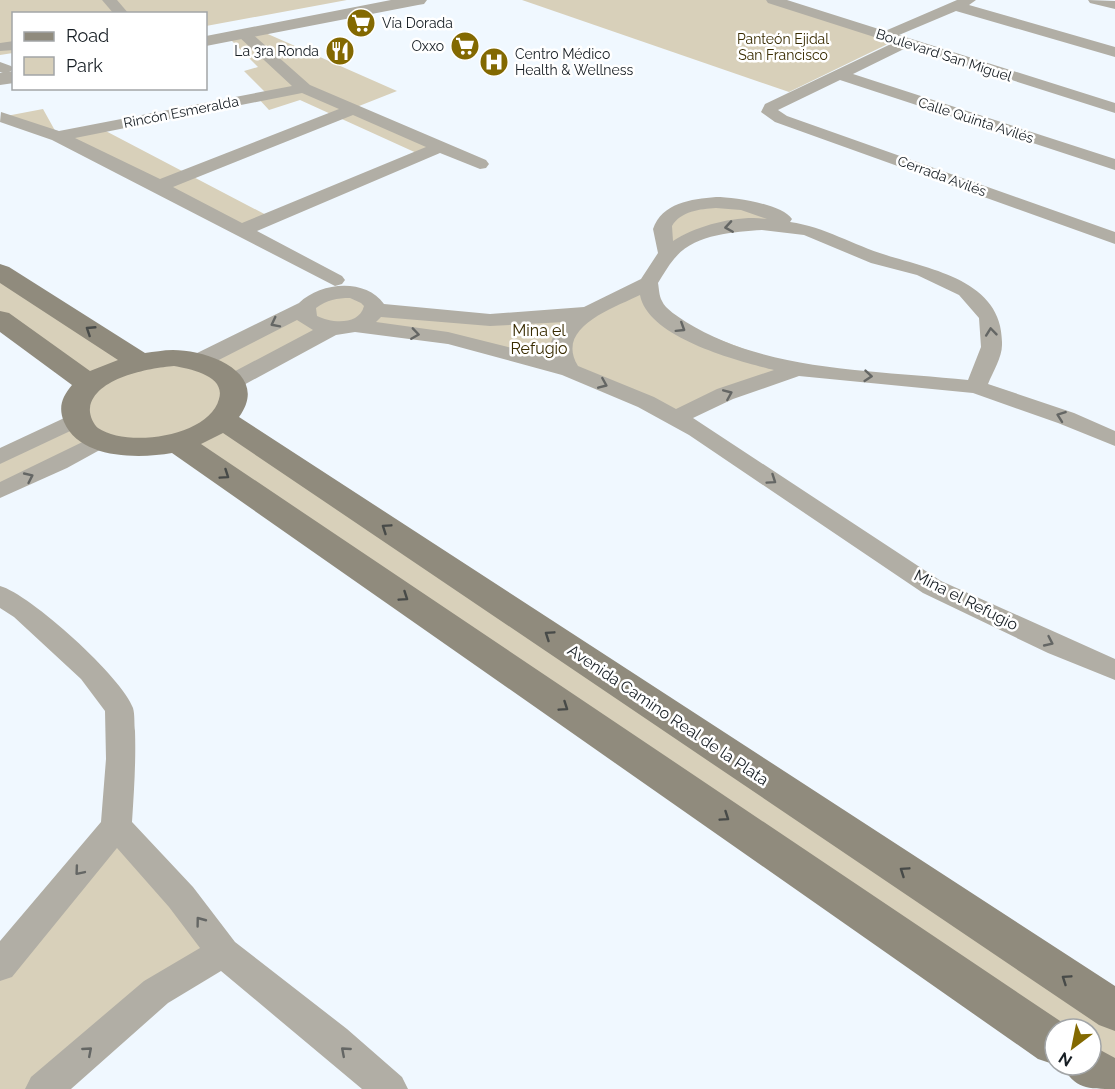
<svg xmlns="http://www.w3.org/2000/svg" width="1115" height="1089" viewBox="0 0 1115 1089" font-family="Raleway,sans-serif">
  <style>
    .green { fill: #d8d0ba }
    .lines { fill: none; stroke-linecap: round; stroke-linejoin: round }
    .minor { fill: #b1aea5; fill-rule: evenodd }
    .tertiary { fill: #b1aea5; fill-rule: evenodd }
    .secondary { fill: #908b7d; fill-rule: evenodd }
    .oneway { stroke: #646664 }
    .oneway2 { stroke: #474a48 }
    .labels { text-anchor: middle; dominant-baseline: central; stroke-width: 5; stroke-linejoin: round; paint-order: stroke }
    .far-poi-label { font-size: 14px; fill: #171e24; stroke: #fff; text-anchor: start }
    .far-park-label { font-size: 14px; fill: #382b00; stroke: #fff }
    .far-street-label { font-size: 14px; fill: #171e24; stroke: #fff }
    .park-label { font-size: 16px; fill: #382b00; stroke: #fff }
    .street-label { font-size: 16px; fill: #171e24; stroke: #fff }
  </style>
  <rect width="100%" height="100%" fill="#f0f8ff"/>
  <g class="green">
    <path d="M 0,0 L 347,0 L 206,26 L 206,14 L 14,14 L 13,53 L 0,55 Z"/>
    <path d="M 522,0 L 766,0 L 896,40 L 789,92 Z"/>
    <path d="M 261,31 L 397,91 L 354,108 L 440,147 L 421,155 L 300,100 L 269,110 L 257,97 L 267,94 L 244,71 L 258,67 L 228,37 Z"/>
    <path d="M 43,109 L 58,136 L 100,128 L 272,218 L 242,230 L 159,186 L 1,117 Z"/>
    <path d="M 733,203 L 780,218 L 808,230 L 726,227 L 668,253 L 669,217 L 684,208 Z"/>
    <path d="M 0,272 L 139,362 L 191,360 L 341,292 L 375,304 L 442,315 L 589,313 L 648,283 L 672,322 L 798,369 L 675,418 L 514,354 L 349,328 L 232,381 L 222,419 L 1115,1011 L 1115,1085 L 1091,1065 L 1091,1029 L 1055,1029 L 177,442 L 99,441 L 0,491 L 0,457 L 75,420 L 82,392 L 0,319 Z"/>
    <path d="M 116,826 L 223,952 L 45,1089 L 0,1089 L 0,966 Z"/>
  </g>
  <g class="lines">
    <g class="minor">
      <path d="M 102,0 L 117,0 L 129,14 L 114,14 Z"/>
      <path d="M 766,0 L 787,0 L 885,31 L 957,0 L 976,0 L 969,5 L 1115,47 L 1115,57 L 956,11 L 899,35 L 1115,103 L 1115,113 L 908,47 L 853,74 L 1115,159 L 1115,170 L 840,80 L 778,110 L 787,116 L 1115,232 L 1115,244 L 775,122 L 761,112 L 765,104 L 893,43 L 768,3 Z"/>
      <path d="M 1088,0 L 1115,1 L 1115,9 L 1090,3 Z"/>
      <path d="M 244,30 L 249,31 L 310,85 L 486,160 L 489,164 L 486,168 L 480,169 L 440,153 L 257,231 L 342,276 L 345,280 L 342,284 L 335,286 L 52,140 L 0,122 L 1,112 L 59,131 L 292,86 L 239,37 L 237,34 L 239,31 ZM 302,93 L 339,109 L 160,179 L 75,138 ZM 353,115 L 426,147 L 242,223 L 173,187 Z"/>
      <path d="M 14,41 L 14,50 L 0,51 L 0,43 Z"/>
      <path d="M 0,62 L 11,66 L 14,69 L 6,74 L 0,72 Z"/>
      <path d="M 716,197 C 734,197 782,204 792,219 L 790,222 C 825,227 853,245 886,255 C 933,270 1004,281 1002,345 C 1002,357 993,372 988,384 L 1074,413 L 1115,431 L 1115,446 L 1058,423 L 973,393 L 799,376 L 733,399 L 693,418 L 941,581 L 1115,659 L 1115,680 L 1048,653 L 923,593 L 689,435 L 638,407 L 562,375 L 448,344 L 355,332 L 336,335 L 240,387 L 232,389 L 224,387 L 221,382 L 224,377 L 313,330 L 297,320 L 207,366 L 199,367 L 191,366 L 188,361 L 191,356 L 299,303 C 321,282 365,278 384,304 L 490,314 L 584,307 L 641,279 L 658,253 L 653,229 C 662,203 691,199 716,197 ZM 716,208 L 741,210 L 767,219 C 738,215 698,225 673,241 L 672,226 C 681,211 700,209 716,208 ZM 762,230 L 804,235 L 871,263 L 917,275 L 959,295 L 979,318 L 981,347 L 968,380 C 876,370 766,372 686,322 C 679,317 665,309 662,301 C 659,296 659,288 658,283 C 663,275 668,266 674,259 C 694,234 733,232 762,230 ZM 640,295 C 648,338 738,361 774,370 L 717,389 L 676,409 L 654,397 L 578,366 C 554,327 614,308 640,295 ZM 350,298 L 361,303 L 364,306 C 359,326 331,323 317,316 L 316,308 C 327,300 337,298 350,298 ZM 381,317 L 490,326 L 565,322 C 554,333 547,343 552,358 L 448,332 L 376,322 Z"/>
      <path d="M 75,413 L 83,415 L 86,420 L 83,425 L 0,464 L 0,448 Z"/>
      <path d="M 99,434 L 107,436 L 111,441 L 107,446 L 67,468 L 0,498 L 0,482 Z"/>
      <path d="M 0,586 C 30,594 123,678 133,708 C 135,715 134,724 135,731 C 136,762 134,792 132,822 L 193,887 L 235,942 L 347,1029 L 402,1077 L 408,1089 L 362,1089 L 221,971 L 168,1003 L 71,1089 L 25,1089 L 31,1077 L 144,981 L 200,948 L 169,907 L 117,848 L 12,977 L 0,981 L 0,941 L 101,822 L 106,759 L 105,711 L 81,679 L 14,617 L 0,608 Z"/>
    </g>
    <g class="tertiary">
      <path d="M 391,0 L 427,0 L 424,4 L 418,5 L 206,46 L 206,36 Z"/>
      <path d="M 14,71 L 14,83 L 0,85 L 0,73 Z"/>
    </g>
    <g class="secondary">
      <path d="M 0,264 L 9,267 L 145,353 C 154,352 163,350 173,350 C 208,350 271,373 239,417 L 1115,986 L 1115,1031 L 1099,1025 L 223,433 L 201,444 L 1072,1029 L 1055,1029 L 1056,1065 L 1038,1059 L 172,453 C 138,459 80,459 64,422 C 58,407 62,397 72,385 L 0,332 L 0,311 L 9,313 L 90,371 L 118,360 L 0,283 ZM 174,366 C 191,369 226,376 219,399 C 209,437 127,448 98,428 C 93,424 89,414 90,408 C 94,378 149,368 174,366 Z"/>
      <path d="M 1091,1045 L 1115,1058 L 1115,1089 C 1087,1089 1075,1089 1062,1065 L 1091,1065 Z"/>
    </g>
  </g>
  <defs><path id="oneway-chevron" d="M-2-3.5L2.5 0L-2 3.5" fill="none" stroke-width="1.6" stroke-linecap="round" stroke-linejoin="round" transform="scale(1.5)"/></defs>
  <g class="oneway">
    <use href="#oneway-chevron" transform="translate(729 227) rotate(171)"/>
    <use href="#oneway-chevron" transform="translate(275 323) rotate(153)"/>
    <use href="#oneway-chevron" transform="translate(681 328) rotate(32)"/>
    <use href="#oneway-chevron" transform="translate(991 332) rotate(-96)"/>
    <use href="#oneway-chevron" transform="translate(415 334) rotate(8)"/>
    <use href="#oneway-chevron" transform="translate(868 376) rotate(5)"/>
    <use href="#oneway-chevron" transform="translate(603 384) rotate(23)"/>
    <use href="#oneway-chevron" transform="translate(728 394) rotate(-23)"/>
    <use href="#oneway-chevron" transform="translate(1061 416) rotate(-160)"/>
    <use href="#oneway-chevron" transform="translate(29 477) rotate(-25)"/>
    <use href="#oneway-chevron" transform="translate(772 480) rotate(34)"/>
    <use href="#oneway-chevron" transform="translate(1049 642) rotate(25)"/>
    <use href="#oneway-chevron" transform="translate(79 871) rotate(130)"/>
    <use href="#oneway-chevron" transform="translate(200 921) rotate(-127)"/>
    <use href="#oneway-chevron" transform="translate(88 1051) rotate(-41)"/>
    <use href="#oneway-chevron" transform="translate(345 1051) rotate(-139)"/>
  </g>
  <g class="oneway2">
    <use href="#oneway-chevron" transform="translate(90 330) rotate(-147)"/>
    <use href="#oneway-chevron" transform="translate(225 475) rotate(34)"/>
    <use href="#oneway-chevron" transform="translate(386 528) rotate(-146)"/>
    <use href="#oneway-chevron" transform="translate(404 597) rotate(34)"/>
    <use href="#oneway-chevron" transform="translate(549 635) rotate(-146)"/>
    <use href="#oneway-chevron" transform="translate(564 707) rotate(34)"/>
    <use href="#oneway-chevron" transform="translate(725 817) rotate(34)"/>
    <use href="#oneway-chevron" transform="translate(904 871) rotate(-146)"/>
    <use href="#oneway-chevron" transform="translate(1066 979) rotate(-146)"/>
  </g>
  <defs>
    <g id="supermarket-disc" transform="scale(1.5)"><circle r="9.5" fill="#836901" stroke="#fff"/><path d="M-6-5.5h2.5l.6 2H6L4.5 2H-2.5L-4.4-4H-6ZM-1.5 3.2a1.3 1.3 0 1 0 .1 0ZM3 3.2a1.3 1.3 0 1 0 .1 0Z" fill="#fff"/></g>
    <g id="restaurant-disc" transform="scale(1.5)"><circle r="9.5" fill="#836901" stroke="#fff"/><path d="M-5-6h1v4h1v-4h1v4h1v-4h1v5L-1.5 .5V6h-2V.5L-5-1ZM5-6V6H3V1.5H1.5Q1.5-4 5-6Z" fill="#fff"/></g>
    <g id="hospital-disc" transform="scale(1.5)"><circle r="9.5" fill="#836901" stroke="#fff"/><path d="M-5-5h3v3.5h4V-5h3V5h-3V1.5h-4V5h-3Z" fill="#fff"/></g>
  </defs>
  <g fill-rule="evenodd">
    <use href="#supermarket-disc" x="361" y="23"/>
    <use href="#supermarket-disc" x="465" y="46"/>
    <use href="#restaurant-disc" x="340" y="51"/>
    <use href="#hospital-disc" x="494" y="62"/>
  </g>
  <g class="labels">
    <g class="far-poi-label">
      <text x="382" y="23">Vía Dorada</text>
      <text x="444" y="46" text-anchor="end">Oxxo</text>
      <text x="319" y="51" text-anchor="end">La 3ra Ronda</text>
      <text x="515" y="54">Centro Médico<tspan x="515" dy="16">Health &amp; Wellness</tspan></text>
    </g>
    <g class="far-park-label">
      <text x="783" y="39">Panteón Ejidal<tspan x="783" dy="16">San Francisco</tspan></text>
    </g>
    <g class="far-street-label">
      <text transform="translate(944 55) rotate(18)">Boulevard San Miguel</text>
      <text transform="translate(181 112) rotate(-11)">Rincón Esmeralda</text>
      <text transform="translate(976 120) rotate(18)">Calle Quinta Avilés</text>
      <text transform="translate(942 176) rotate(20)">Cerrada Avilés</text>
    </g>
    <g class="park-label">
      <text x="539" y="330">Mina el<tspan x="539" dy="18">Refugio</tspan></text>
    </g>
    <g class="street-label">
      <text transform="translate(966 600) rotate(27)">Mina el Refugio</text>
      <text transform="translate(668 715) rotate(34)">Avenida Camino Real de la Plata</text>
    </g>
  </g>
  <rect x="12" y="12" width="195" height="78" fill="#ffffff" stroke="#a2a5a7" stroke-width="1.5"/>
  <rect x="24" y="32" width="30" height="9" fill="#908b7d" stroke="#a2a5a7" stroke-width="1.5"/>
  <text x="66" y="42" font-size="18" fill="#171e24">Road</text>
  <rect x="24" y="57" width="30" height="18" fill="#d8d0ba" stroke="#a2a5a7" stroke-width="1.5"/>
  <text x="66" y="72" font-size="18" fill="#171e24">Park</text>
  <g transform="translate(1073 1047) rotate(212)"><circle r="28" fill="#ffffff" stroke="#a2a5a7" stroke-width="1.5"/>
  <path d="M0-4.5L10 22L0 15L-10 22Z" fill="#836901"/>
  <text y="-9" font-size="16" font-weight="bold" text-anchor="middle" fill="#171e24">N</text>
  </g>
</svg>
